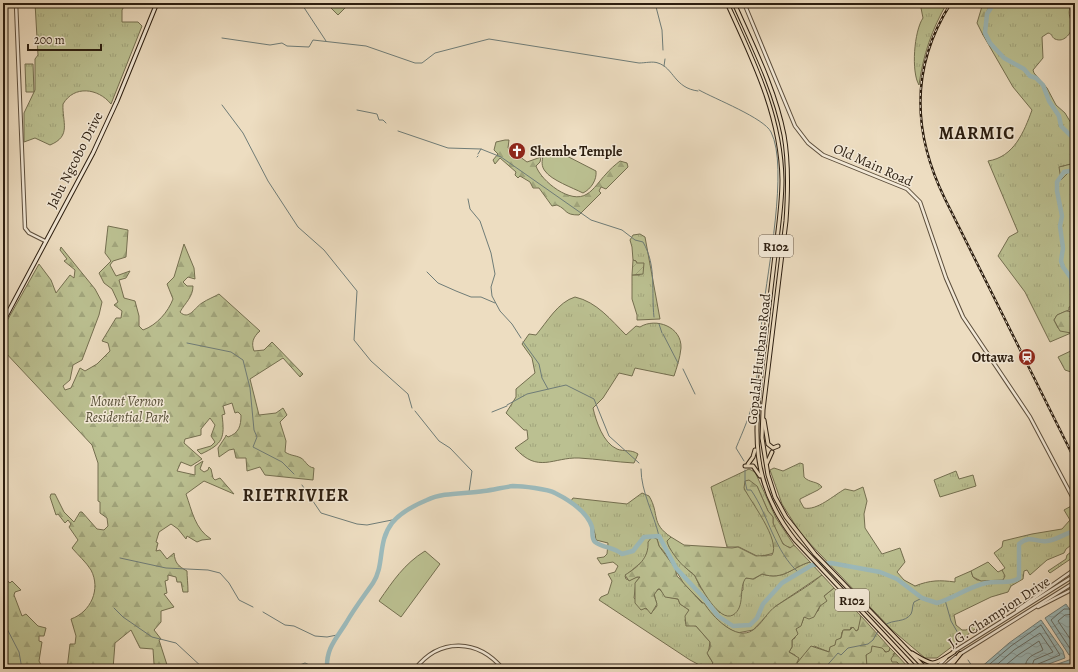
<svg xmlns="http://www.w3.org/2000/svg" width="1078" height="672" viewBox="0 0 1078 672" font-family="Alegreya,serif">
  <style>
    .grass { fill: url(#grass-tufts); stroke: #746f50 }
    .forest { fill: url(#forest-firs); stroke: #746f50 }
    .garden { fill: url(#garden-furrows); stroke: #746f50 }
    .pitch { fill: #bbc091; stroke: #746f50 }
    .water { fill: url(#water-waves); stroke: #6f7c77 }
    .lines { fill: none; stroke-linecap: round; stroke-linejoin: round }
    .shore { stroke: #646c66; stroke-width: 1 }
    .stream { stroke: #6f7c77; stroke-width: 1 }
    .river { stroke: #9cbabb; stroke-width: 4.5 }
    .tertiary-casing { stroke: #5c4e3c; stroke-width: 4.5 }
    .secondary-casing { stroke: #2c1e10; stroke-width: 5 }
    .primary-casing { stroke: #2c1e10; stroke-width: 5 }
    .motorway-casing { stroke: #2c1e10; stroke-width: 5.5 }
    .tertiary { stroke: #f3e9d7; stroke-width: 2.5 }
    .secondary { stroke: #f3e9d7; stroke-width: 3 }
    .primary { stroke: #edddc1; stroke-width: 3 }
    .motorway { stroke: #edddc1; stroke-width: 3.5 }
    .rail-casing { stroke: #2c1e10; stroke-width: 2.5 }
    .rail { stroke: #f3e9d7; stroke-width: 1; stroke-dasharray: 3; stroke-linecap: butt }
    .labels { text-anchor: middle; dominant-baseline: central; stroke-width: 3; stroke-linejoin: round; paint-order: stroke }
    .shield { fill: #f3e9d7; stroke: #685b4c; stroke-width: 1 }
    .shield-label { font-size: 13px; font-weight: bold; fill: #2c1e10 }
    .poi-label { font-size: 14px; font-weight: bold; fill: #2c1e10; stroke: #f3e9d7; text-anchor: start }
    .street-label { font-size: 14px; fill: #2c1e10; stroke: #f3e9d7 }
    .park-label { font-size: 14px; font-style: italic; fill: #574f37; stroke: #f3e9d7 }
    .district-label { font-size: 18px; font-weight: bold; letter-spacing: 1px; fill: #2c1e10; stroke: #f3e9d7 }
  </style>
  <defs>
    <pattern id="grass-tufts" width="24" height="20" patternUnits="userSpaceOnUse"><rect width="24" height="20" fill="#bbc091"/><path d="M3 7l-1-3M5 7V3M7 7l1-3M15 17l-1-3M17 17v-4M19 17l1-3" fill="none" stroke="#a1a57c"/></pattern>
    <pattern id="forest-firs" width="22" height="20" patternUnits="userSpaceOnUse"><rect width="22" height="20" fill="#bbc091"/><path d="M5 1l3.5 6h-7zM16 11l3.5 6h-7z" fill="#a1a57c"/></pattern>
    <pattern id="garden-furrows" width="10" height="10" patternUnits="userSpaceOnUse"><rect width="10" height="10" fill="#bbc091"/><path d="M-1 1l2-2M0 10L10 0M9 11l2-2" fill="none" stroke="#a1a57c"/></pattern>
    <pattern id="water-waves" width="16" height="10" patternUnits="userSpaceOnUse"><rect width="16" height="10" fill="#9cbabb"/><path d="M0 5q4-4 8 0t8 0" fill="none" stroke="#879fa0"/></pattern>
  </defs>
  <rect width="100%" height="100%" fill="#edddc1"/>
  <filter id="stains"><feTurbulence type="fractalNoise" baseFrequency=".005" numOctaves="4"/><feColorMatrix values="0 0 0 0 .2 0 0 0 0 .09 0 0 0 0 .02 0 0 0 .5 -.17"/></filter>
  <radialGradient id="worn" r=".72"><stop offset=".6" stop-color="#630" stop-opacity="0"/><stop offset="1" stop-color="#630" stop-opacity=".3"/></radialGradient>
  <g class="grass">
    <path d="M 35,3 L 126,3 L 122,10 L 122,22 L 138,22 L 142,26 L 111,104 C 98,88 74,85 63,104 C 62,122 72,136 50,145 L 35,138 L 24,142 L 24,113 L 35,90 L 35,59 L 38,55 Z"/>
    <path d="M 920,3 L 947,3 C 932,29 923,55 919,85 C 911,72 914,31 923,18 Z"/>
    <path d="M 991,3 L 1074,3 C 1065,11 1071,18 1073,27 C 1070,34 1064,43 1055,39 C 1051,37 1053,34 1048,33 L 1042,37 L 1043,58 L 1033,70 L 1034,73 L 1047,88 L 1056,105 L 1065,113 L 1074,128 L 1075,163 L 1060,167 L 1061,180 L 1069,172 L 1075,171 L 1072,200 L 1075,208 L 1075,305 L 1069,307 L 1069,310 L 1057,315 L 1054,320 L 1058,328 L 1071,333 L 1050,342 L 1025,292 L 998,256 L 1009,237 L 1018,232 L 988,161 C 1014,157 1024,132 1032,110 L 1013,87 L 983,35 L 987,11 Z"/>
    <path d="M 25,64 L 33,64 L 34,92 L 26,92 Z"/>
    <path d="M 640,234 L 645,237 L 660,319 L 637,320 L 637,315 L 632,299 L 632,275 L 640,275 L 636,261 L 633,260 L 632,247 L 630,240 L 633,235 Z"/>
    <path d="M 575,297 C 597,302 611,320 626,335 L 636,326 L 640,327 C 656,317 682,327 681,348 C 680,358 677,367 674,376 L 635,368 L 632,376 L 619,373 L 603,398 L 593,408 C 596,421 603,443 617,449 C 624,452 631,449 638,454 L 634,463 C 616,462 597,459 579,458 C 553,457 538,474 515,448 L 528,439 L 527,430 L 524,430 L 506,413 L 516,397 L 516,389 L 535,373 L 532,358 L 522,344 L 529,334 L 536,335 C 547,322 558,302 575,297 Z"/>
    <path d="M 800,463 L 803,464 L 804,477 C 809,483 818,481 822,487 L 818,490 L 800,499 L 800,501 L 804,508 C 817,511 834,495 845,489 L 854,491 L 863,487 L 867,501 L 864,514 L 865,528 L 882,554 L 900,548 L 905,562 L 897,572 L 904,580 L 915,586 C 930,580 940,580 955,582 L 955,578 L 971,571 L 973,577 L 977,580 L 1003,580 L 1002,570 L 1005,568 L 994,553 L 1002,547 L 1003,541 L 1032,534 L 1062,529 L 1070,520 L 1064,510 L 1073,505 L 1075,509 L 1075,542 L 1066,549 L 1064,553 L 1047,560 L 1030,575 L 1027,570 L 1024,571 L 1023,579 L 1011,586 L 1008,592 L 991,597 L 954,615 L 956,625 L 962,630 L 966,630 L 978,624 L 979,626 L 937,658 L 925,658 L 891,629 L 801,534 L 782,504 L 770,470 L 774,468 L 783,471 Z"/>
    <path d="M 749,469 L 755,472 L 776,518 L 794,545 L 792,548 L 785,546 L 779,538 L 773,523 L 773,517 L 768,511 L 757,486 L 744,489 C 754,501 778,539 774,553 L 759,557 L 739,547 L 727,547 L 711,487 Z"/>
    <path d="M 956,471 L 959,479 L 973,475 L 976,486 L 940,497 L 934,480 Z"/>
    <path d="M 642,493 L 649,496 C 660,514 650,523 671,537 L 669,547 L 687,569 L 695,576 L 700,587 L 720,613 L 743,590 L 743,581 L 746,578 L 754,579 L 762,574 C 784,581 792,567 810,562 L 822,575 L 776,606 L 753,630 L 737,633 L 724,626 L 709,612 L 706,606 L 684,584 L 666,554 L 659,546 L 657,539 L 649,548 L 644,560 L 625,576 L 626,579 L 630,580 L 637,577 L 640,577 L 636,582 L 634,598 L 643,608 L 653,611 L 657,606 L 654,593 L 659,589 L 667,597 L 678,599 L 680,604 L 688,609 L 689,611 L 685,620 L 686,624 L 696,626 L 710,642 L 708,655 L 713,663 L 707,669 L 690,660 L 599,600 L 601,597 L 608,594 L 612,581 L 608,574 L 615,572 L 618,566 L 613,562 L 601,564 L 597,558 L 604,557 L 607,554 L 608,543 L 596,540 C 594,522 585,511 571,501 L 573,498 L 627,504 Z"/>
    <path d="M 1075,549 L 1075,556 L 1050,573 L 1048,571 L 1066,559 L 1067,555 Z"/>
    <path d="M 834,588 L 861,616 L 860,628 L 856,631 L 851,627 L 850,630 L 844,630 L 842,632 L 841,638 L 829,652 L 814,646 L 797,663 L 795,655 L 789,652 L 792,647 L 792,640 L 795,638 L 796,629 L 802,623 L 804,617 L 818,611 L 824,596 Z"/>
    <path d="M 874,645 L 883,648 L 885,652 L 889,651 L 890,648 L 895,653 L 893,654 L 897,662 L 903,669 L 837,669 C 851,661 853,668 866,668 L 866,655 L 872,646 Z"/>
  </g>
  <g class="forest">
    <path d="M 326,3 L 350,3 L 338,15 Z"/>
    <path d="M 983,3 L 991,3 L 987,11 L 983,35 L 977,23 Z"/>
    <path d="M 505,140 L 509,140 L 508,148 L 527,162 L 541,157 L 540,162 L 536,166 C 541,181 571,205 587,194 C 594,190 600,180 606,174 C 610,169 615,165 620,161 L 627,163 L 628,167 L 606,189 L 601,187 L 599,191 L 601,193 L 579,215 C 564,215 568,210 557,205 L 552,206 L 539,188 L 533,188 L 530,182 L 520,176 L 518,178 L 515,175 L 516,172 L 500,158 L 495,164 L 493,160 L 498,154 L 494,150 L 496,142 Z"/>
    <path d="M 1075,163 L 1075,171 L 1069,172 L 1061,180 L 1059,167 Z"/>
    <path d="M 108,226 L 128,230 L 126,257 L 113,261 L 110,265 L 116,276 L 130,271 L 126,278 L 119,280 L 124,298 L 135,301 L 139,316 L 139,326 L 143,330 C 157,325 168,312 173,299 L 167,284 L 174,277 L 184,244 L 194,268 L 195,279 L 188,277 L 183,282 L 187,286 L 193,286 C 193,297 185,303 180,312 C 189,321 195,307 202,303 C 208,299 214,297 219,294 L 260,331 C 253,337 251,343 254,351 L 264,350 L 272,342 L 303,374 L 300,377 L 283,358 L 250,379 L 259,415 L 276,413 L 283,408 L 287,415 L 280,422 L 286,441 L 285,452 C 291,456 295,455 301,458 C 306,461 307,467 314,468 L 313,480 L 265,475 L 260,467 L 247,471 L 246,458 L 236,458 L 234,449 L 229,450 L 219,457 L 218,448 L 226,436 L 226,435 L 228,437 C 239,433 241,426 241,415 L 238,412 L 235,413 L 232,403 L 223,406 L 225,414 L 222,415 C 225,438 223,444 201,454 L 197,450 L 211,446 L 215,442 L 211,436 L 215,425 L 210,418 L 201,429 L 201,435 L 185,439 L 184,443 L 202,459 L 191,466 L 181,462 L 177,471 L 195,475 L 195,466 L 203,461 L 200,469 L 204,472 L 208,470 L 209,467 L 211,469 L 213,478 L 215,480 L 220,478 L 234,494 L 204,481 L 186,494 C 192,511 195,529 211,539 L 202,540 L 197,542 L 187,536 L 186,539 L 178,529 L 171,524 L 159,532 L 156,542 L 158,543 L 156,551 L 160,550 L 167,559 L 174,553 C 175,563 178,566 187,571 C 187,577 188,584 188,592 L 183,592 L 181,582 L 177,582 L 176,577 L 168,575 L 168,580 L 165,581 L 167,593 L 164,594 L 174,607 L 161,611 L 161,622 L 154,630 L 161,639 L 159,640 L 168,668 L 154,664 L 153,649 L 140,648 L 131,630 L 115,643 L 113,669 L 67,669 L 70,644 L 75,644 L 76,636 L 71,619 C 91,612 101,589 91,570 C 86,562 78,555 72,548 L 78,540 L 69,527 L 71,524 L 68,520 L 65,523 L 58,514 L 56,515 L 50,497 L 51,494 L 55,494 L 64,512 L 74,522 L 80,512 L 82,512 L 97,529 L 104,530 L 108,526 L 107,518 L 100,513 L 100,502 L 98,501 L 98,463 L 92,445 L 3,350 L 3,328 L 39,264 L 51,280 L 56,293 L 70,275 L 74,278 L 75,270 L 64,261 L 67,259 L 60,250 L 61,247 L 95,289 L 102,302 L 99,315 L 82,360 L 73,365 L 70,380 L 63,386 L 65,390 L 71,388 L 80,368 L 85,371 L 97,364 L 110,351 L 108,343 L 102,341 L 116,318 L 121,318 L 122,311 L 114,305 L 118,302 L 112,289 L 104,283 L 99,273 L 111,261 L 105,253 Z"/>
    <path d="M 1066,311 L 1074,312 L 1075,344 L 1071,333 L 1060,331 L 1054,320 L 1057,315 Z"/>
    <path d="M 1075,349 L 1075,370 L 1071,372 L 1065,370 L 1058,357 Z"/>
    <path d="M 749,480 L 757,486 L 768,511 L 773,517 L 773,523 L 783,544 L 790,548 L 794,545 L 810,562 C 792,567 784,581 762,574 L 753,579 L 746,578 C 738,587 746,607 733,615 C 719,623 700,586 695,576 C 693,573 689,571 686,568 C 680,564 668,548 667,541 L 671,537 L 684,545 L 732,548 L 738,547 L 756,556 L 772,555 C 781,540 750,501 744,488 L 745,481 Z"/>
    <path d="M 652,537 L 657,539 L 659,546 L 675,568 L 677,576 L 702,603 L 704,603 C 712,616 736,642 753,630 C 762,624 767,612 776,606 C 791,596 808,587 822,575 L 834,588 L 824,596 L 827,601 L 820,606 L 814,617 L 809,619 L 804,617 L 801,626 L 796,629 L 798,634 L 792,640 L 792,647 L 789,652 L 799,658 L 797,663 L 811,646 L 829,652 L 830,647 L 835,645 L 836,640 L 841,638 L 843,630 L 850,630 L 853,627 L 856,631 L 858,630 L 861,616 L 890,648 L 889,651 L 886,652 L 882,648 L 872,646 L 871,652 L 866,655 L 867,666 L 865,669 C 854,666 848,663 837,669 L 707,669 L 713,663 L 707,653 L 710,648 L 710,642 L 696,626 L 686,626 L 685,616 L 689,610 L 680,604 L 678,599 L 665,597 L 660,589 L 658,589 L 654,595 L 657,604 L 651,614 L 646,608 L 641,610 L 635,603 L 635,583 L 640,577 L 637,577 L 629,581 L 625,575 C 638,567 649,558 648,542 Z"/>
    <path d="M 988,562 L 998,572 L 1002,570 L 1005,576 L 1003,580 L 981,581 L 973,577 L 971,571 Z"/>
    <path d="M 3,577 L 10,583 L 12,581 L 21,590 L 15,592 L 14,595 L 22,616 L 26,614 L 38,626 L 46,628 L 44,636 L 39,636 L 39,641 L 42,642 L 39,661 L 43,669 L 8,669 L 3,657 Z"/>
    <path d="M 895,653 L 910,669 L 903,669 L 897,662 L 892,662 L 891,659 Z"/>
  </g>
  <path class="garden" d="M 633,260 L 636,261 L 637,263 L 644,263 L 643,274 L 632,275 Z"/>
  <g class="pitch">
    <path d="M 552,151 L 559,152 L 596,171 C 597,180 591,189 583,193 C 573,188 551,180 545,171 C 541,166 542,161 543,156 Z"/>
    <path d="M 425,551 L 440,564 L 401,617 L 379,601 C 393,581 404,564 425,551 Z"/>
  </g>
  <g class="water">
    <path d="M 1066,604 L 1075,617 L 1075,654 L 1069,655 L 1045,618 Z"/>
    <path d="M 1041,620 L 1063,651 L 1065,658 L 1035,669 L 979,669 L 1009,643 Z"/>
    <path d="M 1075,658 L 1075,669 L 1043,669 Z"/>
  </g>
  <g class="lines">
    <g class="shore">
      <path d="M 1075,609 L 1064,609 L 1051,620 L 1071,650 L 1075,651"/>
      <path d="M 1075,614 L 1065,615 L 1058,621 L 1075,646"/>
      <path d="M 984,669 L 1011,646 L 1041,625 L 1060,655 L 1038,664 L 1036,669"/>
      <path d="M 992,669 L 1014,650 L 1040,633 L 1053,652 L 1034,660 L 1031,669"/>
      <path d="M 1001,669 L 1018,655 L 1039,641 L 1043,650 C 1034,655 1025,656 1025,669"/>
    </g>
    <g class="stream">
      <path d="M 301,3 L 326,41"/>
      <path d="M 655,3 L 662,30 L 663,50"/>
      <path d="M 222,38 L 270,45 L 282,43 L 287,46 L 309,47 L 313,40 L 366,46 L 415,63 L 422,63 L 435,53 L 489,39 L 639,63 C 645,63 653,61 658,63 C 674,68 674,88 698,91"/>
      <path d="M 664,66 L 665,59"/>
      <path d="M 699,90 C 715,99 764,118 771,132 C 789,167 767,272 763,312 C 759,340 759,369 754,396 C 751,414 743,431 736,448 L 744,461"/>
      <path d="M 222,105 L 243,133 L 268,181 L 298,227 L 324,250 L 357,291 L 354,340 L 371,361 L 408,394 L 412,408"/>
      <path d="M 357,110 L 377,114 L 379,120 L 383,120 L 386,123"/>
      <path d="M 398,131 L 448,148 L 481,149 L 501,157 L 591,220 L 622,230 L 635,240 L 643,242 C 657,266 651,292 654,317"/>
      <path d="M 478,154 L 481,149"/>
      <path d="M 477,157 L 478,156"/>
      <path d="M 468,199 L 470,209 L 480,221 L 491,253 L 495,274 L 491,287 L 492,296 L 500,311 L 512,324 L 521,338"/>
      <path d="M 427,272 L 438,283 L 456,291 L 471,297 L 481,297 L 495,303"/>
      <path d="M 659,324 L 662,333"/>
      <path d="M 663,334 L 678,363"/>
      <path d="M 523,342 L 539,364 L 542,378 L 548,389"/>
      <path d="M 187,343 L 231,352 L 243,360 L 250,388 L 254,430 L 257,437 L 253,447 L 282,462 L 294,474"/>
      <path d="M 683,369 L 695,394"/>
      <path d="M 507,405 L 527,394 L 566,385 L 594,399 L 609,436 L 639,463"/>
      <path d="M 415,411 L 439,441 L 450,448 L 472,471 L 469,492"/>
      <path d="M 492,412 L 507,406"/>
      <path d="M 641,469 C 641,492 654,514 659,536"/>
      <path d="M 745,470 L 745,481 L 747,490 L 751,490 C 769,516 774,551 799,573"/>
      <path d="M 302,485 L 321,513 L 357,524 L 367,525 L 397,519"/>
      <path d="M 120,558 L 166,568 L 208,570 L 220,573 L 229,583 L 239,600 L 253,607"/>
      <path d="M 945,600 L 951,621 L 962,640"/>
      <path d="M 114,608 L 123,617 L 152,637 L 176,643 L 204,669"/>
      <path d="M 263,612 L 285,625 L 294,626 L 315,636 L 327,637 L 337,635"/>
      <path d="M 3,621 L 19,652 L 22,669"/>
      <path d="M 885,625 C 893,619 905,623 911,614 C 913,610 912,606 914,602 L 922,598"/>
      <path d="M 968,660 L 974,669"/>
      <path d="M 289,669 L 305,663 L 314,667 L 327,665"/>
      <path d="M 824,669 L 838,653 L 841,655 L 848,648 L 868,644 L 873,640 L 878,631"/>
    </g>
    <g class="river">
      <path d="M 994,3 L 987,14 L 985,33 L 990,43 L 1004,58 L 1024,69 L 1030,76 L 1036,78 L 1043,85 L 1049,101 L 1059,116 L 1061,126 L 1075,140"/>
      <path d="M 1075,170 L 1064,172 L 1057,182 L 1057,191 L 1062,216 L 1060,226 L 1063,248 L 1061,261 L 1063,267 L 1071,278 L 1073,302 L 1075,306"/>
      <path d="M 327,669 C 326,648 336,639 346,623 C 354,609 364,596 373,583 C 385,565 377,542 392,523 C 400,513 415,505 427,500 C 443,492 466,494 484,491 C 493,490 504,487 513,486 C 522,486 548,489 555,493 C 569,500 587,512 592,527 C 593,532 591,538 595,542 C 603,548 614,547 622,554 L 633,551 L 644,537 L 659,536 L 676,568 L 704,598 L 718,616 L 733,626 L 750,625 L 757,618 L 763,604 L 782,583 L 812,565 L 831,563 L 880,572 L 897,579 L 922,598 L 937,603 C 954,598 968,587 986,583 C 997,580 1010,585 1019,578 L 1019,544 C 1031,534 1036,543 1047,541 C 1057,540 1065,533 1075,531"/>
    </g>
    <g class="tertiary-casing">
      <g id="tertiary">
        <path d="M 16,3 L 25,228 L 29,233 L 45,241"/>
        <path d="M 744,3 L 795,126 L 808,143 L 823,155 L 907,189 L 920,202 L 946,278 L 963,317 L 1030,417 L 1075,502"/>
        <path d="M 1038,607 L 1075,588"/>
        <path d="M 1017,610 L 1075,569"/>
        <path d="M 953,652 L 1075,575"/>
        <path d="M 960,654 L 1075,582"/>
        <path d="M 415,669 C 440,637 478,639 503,669"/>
        <path d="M 935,669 L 946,658"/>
        <path d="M 942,669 L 956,657"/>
      </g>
    </g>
    <g class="secondary-casing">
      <path id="secondary" d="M 3,322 L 93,153 L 117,101 L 157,3"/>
    </g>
    <g class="primary-casing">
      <g id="primary">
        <path d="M 727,3 C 753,60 781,116 782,180 C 782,205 778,230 775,255 C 771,289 767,323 763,357 C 755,429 747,479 795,540 L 916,669"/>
        <path d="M 734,3 C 753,46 775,89 784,135 C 789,163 788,193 786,221 L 763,410 L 762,438 L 768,475 L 775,497 L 786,517 L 815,554 L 926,669"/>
        <path d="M 764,420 L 768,444 L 773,448 L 778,446"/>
        <path d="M 767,463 L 772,452"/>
        <path d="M 748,464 L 753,457 L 755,450"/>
        <path d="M 745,466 L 753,466 L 760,476"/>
        <path d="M 912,653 C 935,667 932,666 954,652"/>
      </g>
    </g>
    <g class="motorway-casing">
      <path id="motorway" d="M 948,669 L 960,654"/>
    </g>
    <use href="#tertiary" class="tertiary"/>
    <use href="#secondary" class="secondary"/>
    <use href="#primary" class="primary"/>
    <use href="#motorway" class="motorway"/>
    <g class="rail-casing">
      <path id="rail" d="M 951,3 C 910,67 912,132 945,199 L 1075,460"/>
    </g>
    <use href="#rail" class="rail"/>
  </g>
  <defs>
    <g id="church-disc" transform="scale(0.9)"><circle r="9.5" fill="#8f2418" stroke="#f3e9d7"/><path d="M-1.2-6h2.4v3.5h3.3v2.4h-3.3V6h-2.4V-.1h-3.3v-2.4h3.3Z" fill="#fff"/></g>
    <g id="station-disc" transform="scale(0.9)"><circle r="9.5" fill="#8f2418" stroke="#f3e9d7"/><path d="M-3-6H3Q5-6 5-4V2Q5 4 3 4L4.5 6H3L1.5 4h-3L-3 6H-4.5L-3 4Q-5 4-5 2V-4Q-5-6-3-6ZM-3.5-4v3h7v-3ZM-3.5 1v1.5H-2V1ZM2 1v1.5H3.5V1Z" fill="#fff"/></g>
  </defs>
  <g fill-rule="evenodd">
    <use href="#church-disc" x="517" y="151"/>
    <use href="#station-disc" x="1027" y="357"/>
  </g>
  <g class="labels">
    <g class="shield">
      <rect x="759" y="235" width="34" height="22" rx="3"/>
      <rect x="835" y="589" width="34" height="22" rx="3"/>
    </g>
    <g class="shield-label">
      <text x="776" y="246">R102</text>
      <text x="852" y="600">R102</text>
    </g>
    <g class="poi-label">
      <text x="530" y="151">Shembe Temple</text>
      <text x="1014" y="357" text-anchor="end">Ottawa</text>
    </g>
    <g class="street-label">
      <text transform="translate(75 160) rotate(-63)">Jabu Ngcobo Drive</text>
      <text transform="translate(873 165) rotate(24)">Old Main Road</text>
      <text transform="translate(759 359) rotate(-84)">Gopalall Hurbans Road</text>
      <text transform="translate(999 612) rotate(-33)">J.G. Champion Drive</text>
    </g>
    <g class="park-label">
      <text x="127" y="401">Mount Vernon<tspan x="127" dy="16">Residential Park</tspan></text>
    </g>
    <g class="district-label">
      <text x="977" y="133">MARMIC</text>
      <text x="296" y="495">RIETRIVIER</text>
    </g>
  </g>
  <rect width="1078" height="672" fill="none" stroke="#edddc1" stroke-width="16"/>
  <rect x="4" y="4" width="1070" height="664" fill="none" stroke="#2c1e10" stroke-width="2"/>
  <rect x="8" y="8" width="1062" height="656" fill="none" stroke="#2c1e10"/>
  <path d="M28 44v6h73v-6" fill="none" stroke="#2c1e10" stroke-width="2"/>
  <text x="34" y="44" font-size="12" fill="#2c1e10" stroke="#f3e9d7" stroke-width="3" paint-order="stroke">200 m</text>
  <rect width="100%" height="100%" filter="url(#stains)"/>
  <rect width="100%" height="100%" fill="url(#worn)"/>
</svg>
